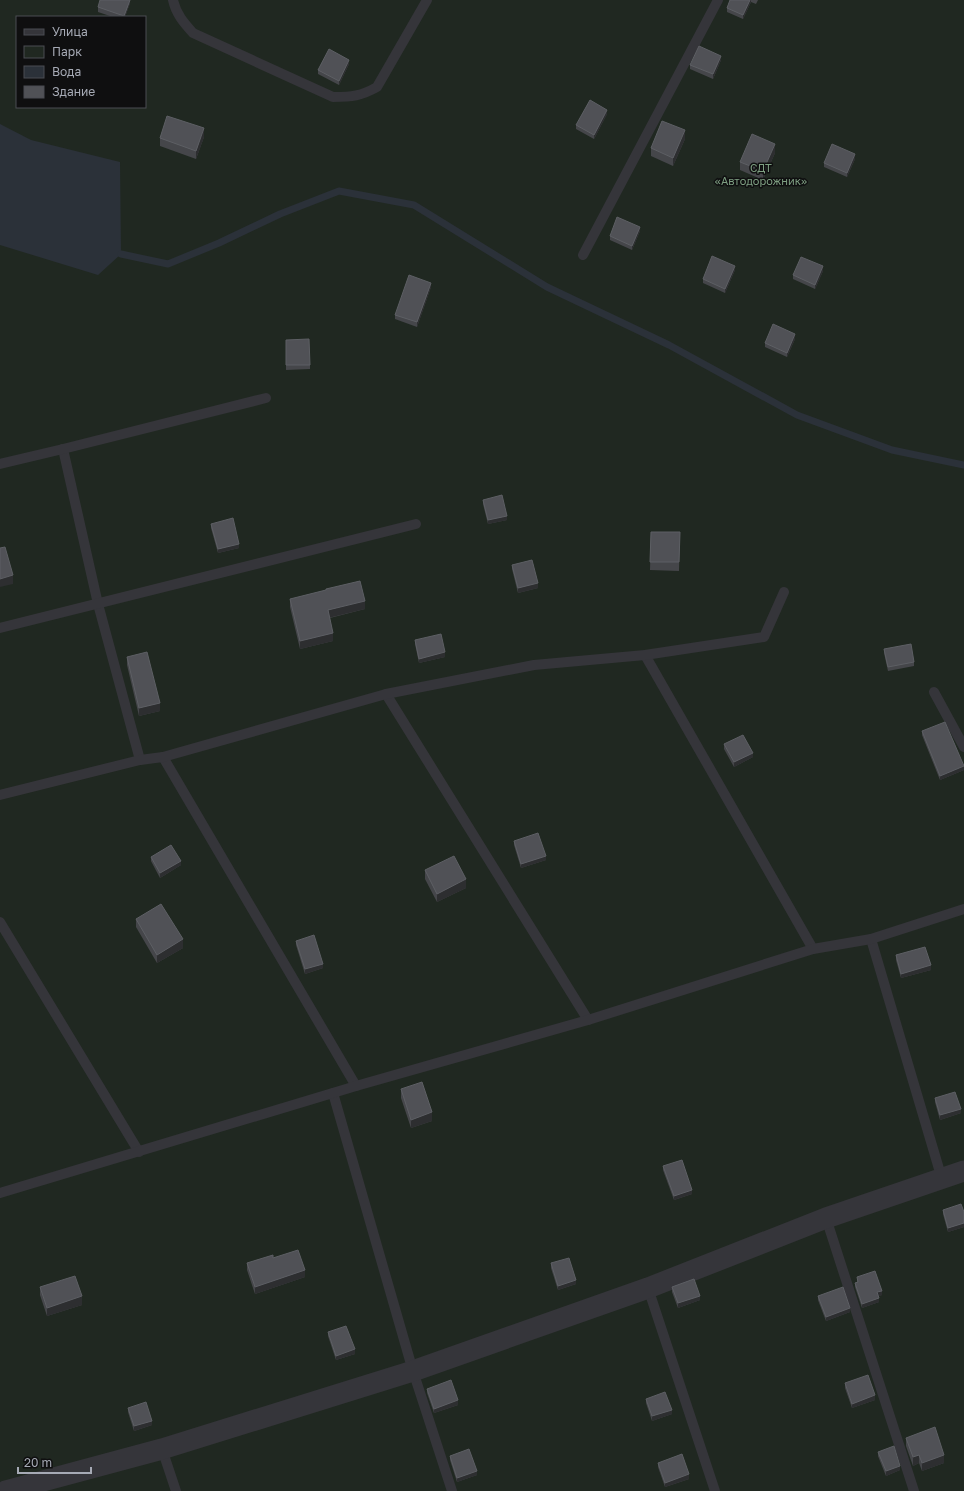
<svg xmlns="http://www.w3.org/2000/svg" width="964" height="1491" viewBox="0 0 964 1491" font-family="'Golos Text',sans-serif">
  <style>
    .green { fill: #202821; fill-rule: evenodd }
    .water { fill: #2b3139 }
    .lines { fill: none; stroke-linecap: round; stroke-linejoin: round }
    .stream { stroke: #2b3139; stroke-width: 7 }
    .lane { stroke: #35353a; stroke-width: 10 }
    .street { stroke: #35353a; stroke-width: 21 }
    .wall { fill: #45464a }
    .shaded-wall { fill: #2d2e30 }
    .building { fill: #505156; stroke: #5d5f64 }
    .labels { text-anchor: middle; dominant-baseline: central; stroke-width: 3; stroke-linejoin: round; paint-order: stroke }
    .park-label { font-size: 11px; fill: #7e9f82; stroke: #0f0f10 }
  </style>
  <rect width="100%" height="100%" fill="#141415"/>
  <path class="green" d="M 0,0 L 964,0 L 964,1491 L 0,1491 ZM 17,17 L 145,17 L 145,107 L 17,107 Z"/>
  <path class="water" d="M 0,124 L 31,140 L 120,162 L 121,254 L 98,275 L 0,245 Z"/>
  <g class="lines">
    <path class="stream" d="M 121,254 L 168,264 L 219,243 L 280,214 L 339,191 L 414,205 L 547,287 L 669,345 L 797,415 L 892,450 L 964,465"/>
    <g class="lane">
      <path d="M 173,0 C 176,14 184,23 193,33 L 333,97 C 352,97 361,96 377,87 L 427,0"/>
      <path d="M 583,255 L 718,0"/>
      <path d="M 63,449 L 98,604 L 140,760"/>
      <path d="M 0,464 L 63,449 L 266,398"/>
      <path d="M 0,628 L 416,524"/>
      <path d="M 645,655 L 813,949"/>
      <path d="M 934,692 L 964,747"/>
      <path d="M 386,694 L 588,1020"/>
      <path d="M 163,757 L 356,1086"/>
      <path d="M 0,795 L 140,760 L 163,757 L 386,694 L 534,665 L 645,655 L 764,637 L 784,592"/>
      <path d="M 0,922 L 139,1152"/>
      <path d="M 871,939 L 942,1179"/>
      <path d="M 333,1093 L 413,1371 L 452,1491"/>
      <path d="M 0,1193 L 356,1086 L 588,1020 L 813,949 L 871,939 L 964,909"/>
      <path d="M 826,1218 L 914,1491"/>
      <path d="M 648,1288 L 715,1491"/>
      <path d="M 162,1449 L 176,1491"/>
    </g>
    <path class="street" d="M 6,1491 L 162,1449 L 413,1371 L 648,1288 L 826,1218 L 964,1171"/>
  </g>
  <g class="wall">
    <path d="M 130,0 L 130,3 L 125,17 L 113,17 L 98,12 L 98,7 Z"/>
    <path d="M 730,0 L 758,0 L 756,4 L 751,2 L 743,19 L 727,12 L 727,8 Z"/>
    <path d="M 721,60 L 713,79 L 690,69 L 690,65 Z"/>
    <path d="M 349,64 L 339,85 L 318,74 L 318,70 Z"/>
    <path d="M 607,114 L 594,139 L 576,129 L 576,125 Z"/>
    <path d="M 204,137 L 196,159 L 160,146 L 160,138 Z"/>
    <path d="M 685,139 L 673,166 L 651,156 L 651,148 Z"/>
    <path d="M 775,153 L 763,180 L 740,170 L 740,162 Z"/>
    <path d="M 855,159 L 847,177 L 824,167 L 824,163 Z"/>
    <path d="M 640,231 L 632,250 L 610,240 L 610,236 Z"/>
    <path d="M 735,270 L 725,293 L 703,283 L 703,279 Z"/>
    <path d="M 823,271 L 815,289 L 793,279 L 793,275 Z"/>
    <path d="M 431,287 L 417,327 L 395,319 L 395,315 Z"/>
    <path d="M 795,339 L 787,357 L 765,347 L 765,343 Z"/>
    <path d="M 286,340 L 310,365 L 310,369 L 286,370 Z"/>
    <path d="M 483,500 L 507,520 L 488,524 L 483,504 Z"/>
    <path d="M 211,524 L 239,548 L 218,553 L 211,528 Z"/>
    <path d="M 651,532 L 680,532 L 679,571 L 650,570 Z"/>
    <path d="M 512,565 L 538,588 L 518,593 L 512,569 Z"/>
    <path d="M 290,599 L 365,609 L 330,618 L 333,641 L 300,649 L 290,607 Z"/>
    <path d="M 415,640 L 445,657 L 419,663 L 415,644 Z"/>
    <path d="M 884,649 L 914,662 L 914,666 L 888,671 L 884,653 Z"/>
    <path d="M 127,657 L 160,711 L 139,716 L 127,665 Z"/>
    <path d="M 922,731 L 964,770 L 940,780 L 922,735 Z"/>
    <path d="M 724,744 L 753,757 L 734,767 L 724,749 Z"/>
    <path d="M 514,841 L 546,860 L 521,868 L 514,845 Z"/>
    <path d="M 151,857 L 181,865 L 160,878 L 151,861 Z"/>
    <path d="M 425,870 L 466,888 L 437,902 L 425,879 Z"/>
    <path d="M 136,919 L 183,948 L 157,963 L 136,927 Z"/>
    <path d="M 296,941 L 323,968 L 305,974 L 296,945 Z"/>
    <path d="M 896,955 L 931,970 L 901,978 L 896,960 Z"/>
    <path d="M 401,1089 L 432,1121 L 411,1128 L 401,1098 Z"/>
    <path d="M 935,1098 L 961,1113 L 940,1120 L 935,1102 Z"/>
    <path d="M 663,1166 L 692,1194 L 674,1200 L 663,1170 Z"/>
    <path d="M 943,1210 L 964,1212 L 964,1227 L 948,1232 L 943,1214 Z"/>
    <path d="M 273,1258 L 305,1277 L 255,1294 L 247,1270 L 247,1263 Z"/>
    <path d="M 551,1263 L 576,1284 L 558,1290 L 551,1268 Z"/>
    <path d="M 857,1277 L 882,1295 L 878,1296 L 879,1302 L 862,1308 L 855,1287 L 855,1283 L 857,1282 Z"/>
    <path d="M 40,1287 L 82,1305 L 47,1316 L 40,1295 Z"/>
    <path d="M 672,1287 L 700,1300 L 678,1308 L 672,1292 Z"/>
    <path d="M 818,1296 L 850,1312 L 826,1321 L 818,1300 Z"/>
    <path d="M 328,1332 L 355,1354 L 336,1360 L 328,1336 Z"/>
    <path d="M 845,1383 L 875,1400 L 852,1408 L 845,1388 Z"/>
    <path d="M 427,1389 L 458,1405 L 434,1413 L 427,1393 Z"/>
    <path d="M 646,1399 L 672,1414 L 652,1421 L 646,1403 Z"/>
    <path d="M 128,1408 L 152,1425 L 134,1431 L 128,1412 Z"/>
    <path d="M 906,1438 L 944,1463 L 922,1471 L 919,1463 L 913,1466 L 906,1446 Z"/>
    <path d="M 878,1452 L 900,1470 L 886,1476 L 878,1456 Z"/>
    <path d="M 450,1456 L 477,1475 L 457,1482 L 450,1460 Z"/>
    <path d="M 658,1463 L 689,1479 L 665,1487 L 658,1467 Z"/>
  </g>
  <g class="shaded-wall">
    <path d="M 130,0 L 130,3 L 125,17 L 124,17 Z"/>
    <path d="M 750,0 L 751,0 L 751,2 L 743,19 L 743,15 Z"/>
    <path d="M 721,56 L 721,60 L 713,79 L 713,74 Z"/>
    <path d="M 349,60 L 349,64 L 339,85 L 339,81 Z"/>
    <path d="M 607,110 L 607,114 L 594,139 L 594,135 Z"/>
    <path d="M 204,128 L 204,137 L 196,159 L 196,151 Z"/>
    <path d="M 685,130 L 685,139 L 673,166 L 673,158 Z"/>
    <path d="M 775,144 L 775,153 L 763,180 L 763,171 Z"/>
    <path d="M 855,154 L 855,159 L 847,177 L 847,173 Z"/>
    <path d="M 640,227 L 640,231 L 632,250 L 632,246 Z"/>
    <path d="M 735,266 L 735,270 L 725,293 L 725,289 Z"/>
    <path d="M 823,266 L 823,271 L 815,289 L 815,285 Z"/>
    <path d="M 431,283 L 431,287 L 417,327 L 417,322 Z"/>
    <path d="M 795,334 L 795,339 L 787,357 L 787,353 Z"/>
    <path d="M 507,516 L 507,520 L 488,524 L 488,520 Z"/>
    <path d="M 239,544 L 239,548 L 218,553 L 218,549 Z"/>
    <path d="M 13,575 L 13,584 L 0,587 L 0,579 Z"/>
    <path d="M 538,583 L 538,588 L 518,593 L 518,588 Z"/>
    <path d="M 365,601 L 365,609 L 328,618 L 328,610 Z"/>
    <path d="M 333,633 L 333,641 L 300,649 L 300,641 Z"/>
    <path d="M 445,652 L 445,657 L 419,663 L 419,659 Z"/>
    <path d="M 160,703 L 160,711 L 139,716 L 139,708 Z"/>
    <path d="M 753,753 L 753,757 L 734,767 L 734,762 Z"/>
    <path d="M 964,766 L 964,770 L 940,780 L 940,776 Z"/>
    <path d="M 546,856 L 546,860 L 521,868 L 521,864 Z"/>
    <path d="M 181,861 L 181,865 L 160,878 L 160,873 Z"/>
    <path d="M 466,879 L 466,888 L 437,902 L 437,894 Z"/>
    <path d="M 183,939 L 183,948 L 157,963 L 157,955 Z"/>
    <path d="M 323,964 L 323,968 L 305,974 L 305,969 Z"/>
    <path d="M 931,965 L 931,970 L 901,978 L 901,974 Z"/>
    <path d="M 961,1109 L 961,1113 L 940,1120 L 940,1115 Z"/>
    <path d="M 432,1112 L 432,1121 L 411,1128 L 411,1120 Z"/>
    <path d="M 692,1190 L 692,1194 L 674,1200 L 674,1196 Z"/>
    <path d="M 964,1223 L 964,1227 L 948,1232 L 948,1228 Z"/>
    <path d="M 305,1270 L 305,1277 L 255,1294 L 255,1287 Z"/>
    <path d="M 576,1280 L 576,1284 L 558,1290 L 558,1286 Z"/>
    <path d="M 882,1291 L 882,1295 L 877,1297 L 877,1292 Z"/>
    <path d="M 82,1296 L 82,1305 L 47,1316 L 47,1308 Z"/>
    <path d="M 700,1296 L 700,1300 L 678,1308 L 678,1303 Z"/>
    <path d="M 879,1298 L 879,1302 L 862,1308 L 862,1304 Z"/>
    <path d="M 850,1308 L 850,1312 L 826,1321 L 826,1317 Z"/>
    <path d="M 355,1349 L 355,1354 L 336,1360 L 336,1356 Z"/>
    <path d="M 875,1395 L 875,1400 L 852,1408 L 852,1404 Z"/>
    <path d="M 458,1400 L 458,1405 L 434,1413 L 434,1409 Z"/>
    <path d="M 672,1410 L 672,1414 L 652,1421 L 652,1416 Z"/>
    <path d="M 152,1421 L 152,1425 L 134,1431 L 134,1426 Z"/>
    <path d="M 919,1455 L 919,1463 L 913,1466 L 913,1457 Z"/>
    <path d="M 944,1455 L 944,1463 L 922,1471 L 922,1463 Z"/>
    <path d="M 900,1466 L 900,1470 L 886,1476 L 886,1471 Z"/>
    <path d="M 477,1471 L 477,1475 L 457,1482 L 457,1478 Z"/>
    <path d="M 689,1474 L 689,1479 L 665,1487 L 665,1483 Z"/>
  </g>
  <g class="building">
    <path d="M 100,0 L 130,0 L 124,16 L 98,7 Z"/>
    <path d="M 730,0 L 750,0 L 743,15 L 727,8 Z"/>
    <path d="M 699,46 L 721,56 L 713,74 L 690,65 Z"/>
    <path d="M 329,49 L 349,60 L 339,81 L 318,70 Z"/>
    <path d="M 590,100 L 607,110 L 594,135 L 576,125 Z"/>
    <path d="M 167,116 L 204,128 L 196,151 L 160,138 Z"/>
    <path d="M 662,121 L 685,130 L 673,158 L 651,148 Z"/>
    <path d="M 752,134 L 775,144 L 763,171 L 740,162 Z"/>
    <path d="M 832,144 L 855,154 L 847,173 L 824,163 Z"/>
    <path d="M 617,217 L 640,227 L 632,246 L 610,236 Z"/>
    <path d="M 712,256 L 735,266 L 725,289 L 703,279 Z"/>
    <path d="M 801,257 L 823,266 L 815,285 L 793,275 Z"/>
    <path d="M 409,275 L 431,283 L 417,322 L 395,315 Z"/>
    <path d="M 773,324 L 795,334 L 787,353 L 765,343 Z"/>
    <path d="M 309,339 L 310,365 L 286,365 L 286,340 Z"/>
    <path d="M 502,495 L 507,516 L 488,520 L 483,500 Z"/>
    <path d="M 233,518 L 239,544 L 218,549 L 211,524 Z"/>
    <path d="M 651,532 L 680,532 L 679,562 L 650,562 Z"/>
    <path d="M 5,547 L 13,575 L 0,579 L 0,548 Z"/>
    <path d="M 532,560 L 538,583 L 518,588 L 512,565 Z"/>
    <path d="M 360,581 L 365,601 L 328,610 L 333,633 L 300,641 L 290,599 L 326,590 L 326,589 Z"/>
    <path d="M 441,634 L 445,652 L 419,659 L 415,640 Z"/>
    <path d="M 911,644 L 914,662 L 888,667 L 884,649 Z"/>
    <path d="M 147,652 L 160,703 L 139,708 L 127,657 Z"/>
    <path d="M 945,722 L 964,766 L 940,776 L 922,731 Z"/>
    <path d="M 743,735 L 753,753 L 734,762 L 724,744 Z"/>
    <path d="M 538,833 L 546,856 L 521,864 L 514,841 Z"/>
    <path d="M 171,845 L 181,861 L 160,873 L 151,857 Z"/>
    <path d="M 454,856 L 466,879 L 437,894 L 425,870 Z"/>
    <path d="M 161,904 L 183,939 L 157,955 L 136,919 Z"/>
    <path d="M 314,935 L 323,964 L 305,969 L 296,941 Z"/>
    <path d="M 925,947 L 931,965 L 901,974 L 896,955 Z"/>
    <path d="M 422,1082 L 432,1112 L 411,1120 L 401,1089 Z"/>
    <path d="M 955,1092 L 961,1109 L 940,1115 L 935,1098 Z"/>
    <path d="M 682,1160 L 692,1190 L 674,1196 L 663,1166 Z"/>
    <path d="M 961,1204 L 964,1212 L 964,1223 L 948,1228 L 943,1210 Z"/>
    <path d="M 298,1250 L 305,1270 L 255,1287 L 247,1263 L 273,1255 L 273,1258 Z"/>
    <path d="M 569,1258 L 576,1280 L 558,1286 L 551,1263 Z"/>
    <path d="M 875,1271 L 882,1291 L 877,1292 L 879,1298 L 862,1304 L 855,1283 L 858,1282 L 857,1277 Z"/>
    <path d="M 75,1276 L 82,1296 L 47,1308 L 40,1287 Z"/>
    <path d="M 694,1279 L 700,1296 L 678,1303 L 672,1287 Z"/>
    <path d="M 843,1287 L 850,1308 L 826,1317 L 818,1296 Z"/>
    <path d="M 346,1326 L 355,1349 L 336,1356 L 328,1332 Z"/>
    <path d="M 868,1375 L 875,1395 L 852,1404 L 845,1383 Z"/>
    <path d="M 451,1380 L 458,1400 L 434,1409 L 427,1389 Z"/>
    <path d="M 665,1392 L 672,1410 L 652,1416 L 646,1399 Z"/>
    <path d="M 146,1402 L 152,1421 L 134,1426 L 128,1408 Z"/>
    <path d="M 935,1427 L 944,1455 L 922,1463 L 919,1455 L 913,1457 L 906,1438 Z"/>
    <path d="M 894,1446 L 900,1466 L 886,1471 L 878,1452 Z"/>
    <path d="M 469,1449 L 477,1471 L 457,1478 L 450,1456 Z"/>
    <path d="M 682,1454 L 689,1474 L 665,1483 L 658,1463 Z"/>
  </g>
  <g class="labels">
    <g class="park-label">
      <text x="761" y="167">СДТ<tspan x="761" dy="13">«Автодорожник»</tspan></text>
    </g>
  </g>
  <rect x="16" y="16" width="130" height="92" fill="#0f0f10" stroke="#4b4d52"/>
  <rect x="24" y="29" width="20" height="6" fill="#35353a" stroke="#4b4d52"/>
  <text x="52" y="36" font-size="12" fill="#a6aab5">Улица</text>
  <rect x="24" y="46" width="20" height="12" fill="#202821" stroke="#4b4d52"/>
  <text x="52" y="56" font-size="12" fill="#a6aab5">Парк</text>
  <rect x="24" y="66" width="20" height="12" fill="#2b3139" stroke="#4b4d52"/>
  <text x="52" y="76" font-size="12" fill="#a6aab5">Вода</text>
  <rect x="24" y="86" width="20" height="12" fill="#505156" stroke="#4b4d52"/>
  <text x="52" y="96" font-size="12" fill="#a6aab5">Здание</text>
  <path d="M18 1467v6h73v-6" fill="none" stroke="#a6aab5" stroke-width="2"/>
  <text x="24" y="1467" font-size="12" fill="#a6aab5" stroke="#0f0f10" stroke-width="3" paint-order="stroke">20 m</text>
</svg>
